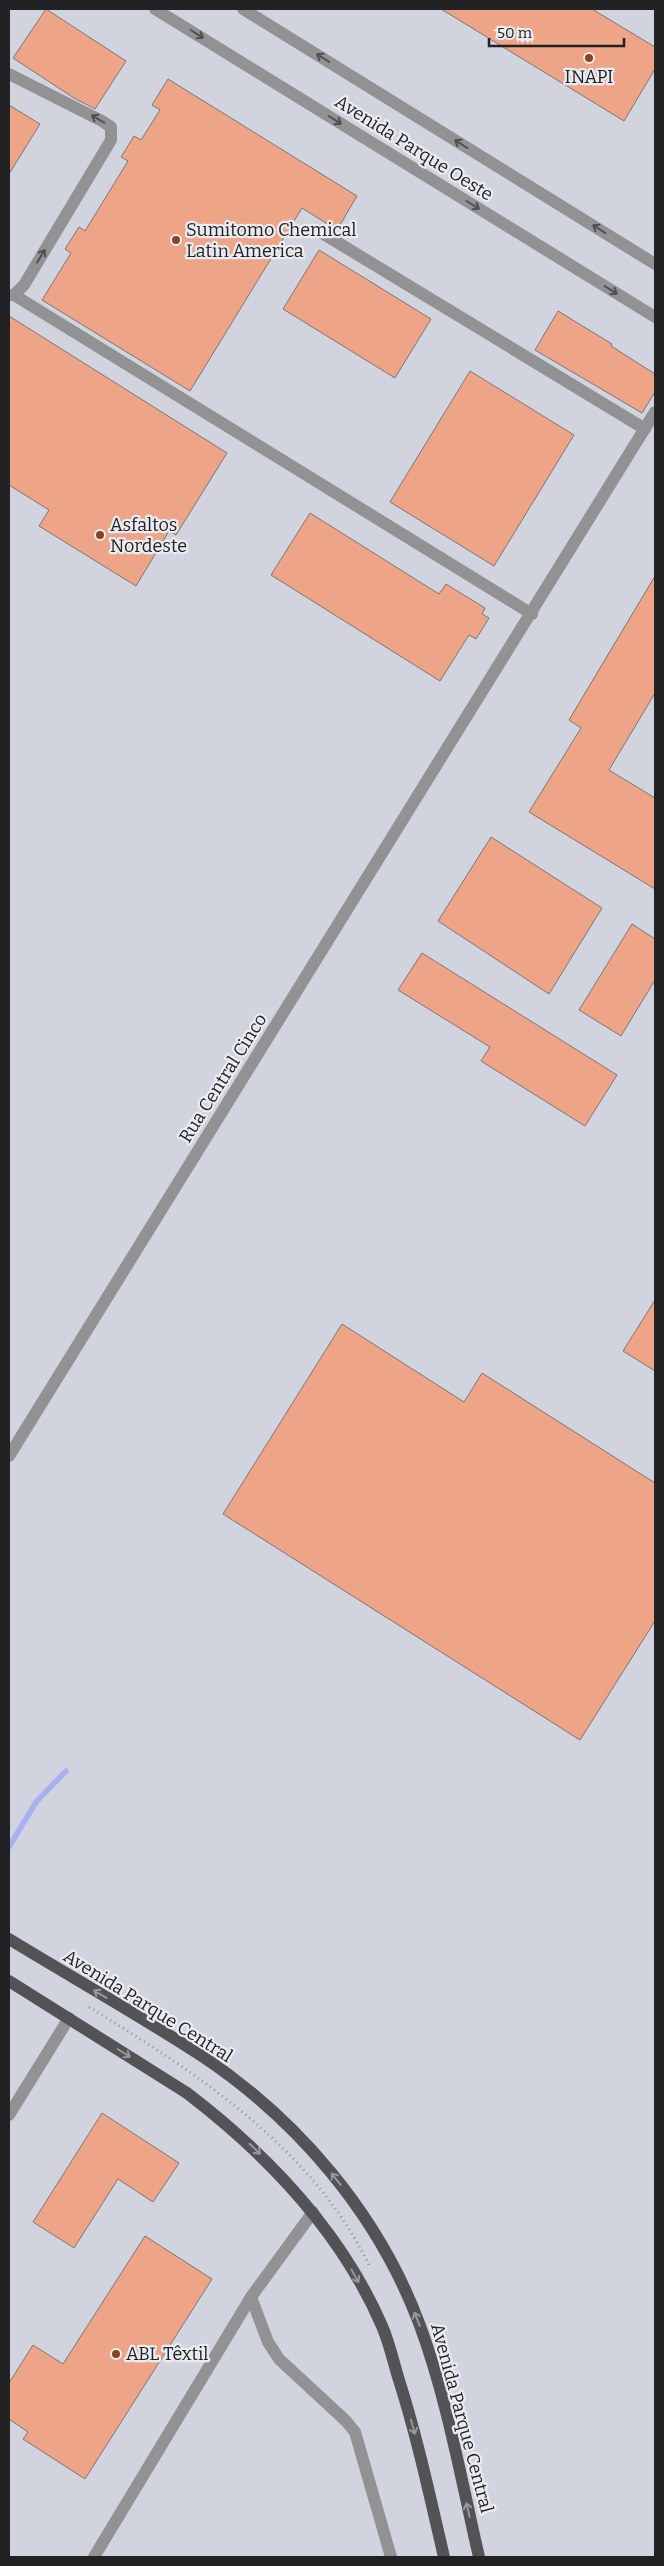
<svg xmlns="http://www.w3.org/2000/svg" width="664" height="2566" viewBox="0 0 664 2566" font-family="Bitter,serif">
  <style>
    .built { fill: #d1d3df }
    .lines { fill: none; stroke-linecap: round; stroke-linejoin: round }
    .stream { stroke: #a9b0f2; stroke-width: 5.5 }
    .building { fill: #eda487; stroke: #7c7775 }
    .path { stroke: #929396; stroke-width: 3; stroke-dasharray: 1 4; stroke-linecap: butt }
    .minor { stroke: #929294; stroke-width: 12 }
    .major { stroke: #535357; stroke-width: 12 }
    .oneway { stroke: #4f4f51 }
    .oneway2 { stroke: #97989c }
    .poi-dot { fill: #8a4223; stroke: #ebecf1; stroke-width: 2 }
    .labels { text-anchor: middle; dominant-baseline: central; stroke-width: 4.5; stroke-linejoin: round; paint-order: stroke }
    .poi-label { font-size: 18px; fill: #222224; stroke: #ebecf1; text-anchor: start }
    .street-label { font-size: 18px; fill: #222224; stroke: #ebecf1 }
  </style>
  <rect width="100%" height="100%" fill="#dedfe4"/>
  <rect class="built" x="9" y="9" width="646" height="2548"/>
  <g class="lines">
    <path class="stream" d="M 9,1847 L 36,1802 L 66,1771"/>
  </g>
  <g class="building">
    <path d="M 46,9 L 126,61 L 95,109 L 74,98 L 13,58 Z"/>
    <path d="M 441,9 L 592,9 L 655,47 L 655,69 L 624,121 Z"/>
    <path d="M 168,79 L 357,196 L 337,230 L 302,208 L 190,391 L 42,300 L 71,253 L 65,249 L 79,227 L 85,231 L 128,161 L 121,157 L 134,136 L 141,140 L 160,110 L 152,105 Z"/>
    <path d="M 9,105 L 40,124 L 9,174 Z"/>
    <path d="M 319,250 L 431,319 L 395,378 L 283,309 Z"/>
    <path d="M 558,311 L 612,344 L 611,346 L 655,374 L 655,392 L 642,413 L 535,350 Z"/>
    <path d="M 9,316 L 227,453 L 176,535 L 169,531 L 136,586 L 39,526 L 49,510 L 9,485 Z"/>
    <path d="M 470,371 L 574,435 L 494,566 L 390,502 Z"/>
    <path d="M 310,513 L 439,594 L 446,584 L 485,608 L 482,614 L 489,618 L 476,639 L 469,635 L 440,681 L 271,575 Z"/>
    <path d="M 655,576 L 655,693 L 609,770 L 655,798 L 655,889 L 529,812 L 581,728 L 569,720 Z"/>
    <path d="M 491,837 L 602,908 L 549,994 L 438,921 Z"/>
    <path d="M 632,924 L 655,939 L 655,980 L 621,1036 L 579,1010 Z"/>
    <path d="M 422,953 L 617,1075 L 585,1126 L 481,1061 L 490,1047 L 398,990 Z"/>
    <path d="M 655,1300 L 655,1371 L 623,1351 Z"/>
    <path d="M 342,1324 L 464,1402 L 482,1373 L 655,1483 L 655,1621 L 580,1740 L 223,1514 Z"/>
    <path d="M 102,2113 L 179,2163 L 153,2202 L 118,2179 L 74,2248 L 33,2222 Z"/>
    <path d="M 145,2236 L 212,2279 L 85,2479 L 23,2439 L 28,2432 L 9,2419 L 9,2383 L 33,2345 L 63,2364 Z"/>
  </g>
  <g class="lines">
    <path class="path" d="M 89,2007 C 198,2074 313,2148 370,2267"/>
    <g class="minor">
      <path d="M 155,9 L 655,317"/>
      <path d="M 243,9 L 655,264"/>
      <path d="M 9,74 L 102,121 L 111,127 L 111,140 L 24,285 L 14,295"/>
      <path d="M 317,230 L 645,429"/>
      <path d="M 9,295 L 14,295 L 532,614"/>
      <path d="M 9,1456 L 655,412"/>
      <path d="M 9,2115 L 69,2018"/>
      <path d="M 251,2297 L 268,2342 L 279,2359 L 346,2421 L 355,2432 L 391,2557"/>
      <path d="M 94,2557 L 251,2297 L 313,2212"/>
    </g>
    <g class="major">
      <path d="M 9,1939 C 73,1978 139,2015 202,2056 C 298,2120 378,2214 419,2323 C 447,2398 461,2479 479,2557"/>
      <path d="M 9,1981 L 187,2093 C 268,2155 341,2231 382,2326 C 389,2342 393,2360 398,2377 C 417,2436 430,2497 444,2557"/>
    </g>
  </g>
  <defs><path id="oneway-shaft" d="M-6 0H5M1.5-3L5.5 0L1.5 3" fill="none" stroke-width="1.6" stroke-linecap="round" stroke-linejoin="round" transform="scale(1.25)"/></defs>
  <g class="oneway">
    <use href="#oneway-shaft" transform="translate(197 34) rotate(32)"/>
    <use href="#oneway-shaft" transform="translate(323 58) rotate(-148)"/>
    <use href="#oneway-shaft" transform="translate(98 119) rotate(-150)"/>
    <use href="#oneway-shaft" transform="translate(335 120) rotate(32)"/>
    <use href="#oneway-shaft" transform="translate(461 144) rotate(-148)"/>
    <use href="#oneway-shaft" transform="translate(473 205) rotate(32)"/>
    <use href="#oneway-shaft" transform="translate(599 229) rotate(-148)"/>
    <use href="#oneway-shaft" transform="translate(41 256) rotate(-59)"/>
    <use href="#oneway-shaft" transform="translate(611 290) rotate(32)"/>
  </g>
  <g class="oneway2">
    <use href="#oneway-shaft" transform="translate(100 1994) rotate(-149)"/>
    <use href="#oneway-shaft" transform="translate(124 2053) rotate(32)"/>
    <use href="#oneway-shaft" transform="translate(255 2149) rotate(44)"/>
    <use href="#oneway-shaft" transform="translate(336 2179) rotate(-128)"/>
    <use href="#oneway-shaft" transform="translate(355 2276) rotate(61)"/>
    <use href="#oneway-shaft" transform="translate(417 2319) rotate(-112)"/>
    <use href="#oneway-shaft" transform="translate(413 2427) rotate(74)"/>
    <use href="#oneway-shaft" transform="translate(468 2510) rotate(-103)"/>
  </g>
  <g class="poi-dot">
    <circle cx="589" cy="58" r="5"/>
    <circle cx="176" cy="240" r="5"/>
    <circle cx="100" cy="535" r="5"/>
    <circle cx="116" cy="2354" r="5"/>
  </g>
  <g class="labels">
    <g class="poi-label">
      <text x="589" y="77" text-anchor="middle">INAPI</text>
      <text x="186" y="230">Sumitomo Chemical<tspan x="186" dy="21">Latin America</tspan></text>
      <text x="110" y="525">Asfaltos<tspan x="110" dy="21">Nordeste</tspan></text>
      <text x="126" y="2354">ABL Têxtil</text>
    </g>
    <g class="street-label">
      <text transform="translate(414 148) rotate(32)">Avenida Parque Oeste</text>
      <text transform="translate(223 1078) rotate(-58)">Rua Central Cinco</text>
      <text transform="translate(148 2006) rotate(32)">Avenida Parque Central</text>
      <text transform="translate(462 2418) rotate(75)">Avenida Parque Central</text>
    </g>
  </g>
  <rect width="664" height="2566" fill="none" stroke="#222224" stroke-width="20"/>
  <path d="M489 38v8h135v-8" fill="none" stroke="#222224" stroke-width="2.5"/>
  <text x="497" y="38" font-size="15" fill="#222224" stroke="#ebecf1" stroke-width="4" paint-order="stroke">50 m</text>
</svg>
